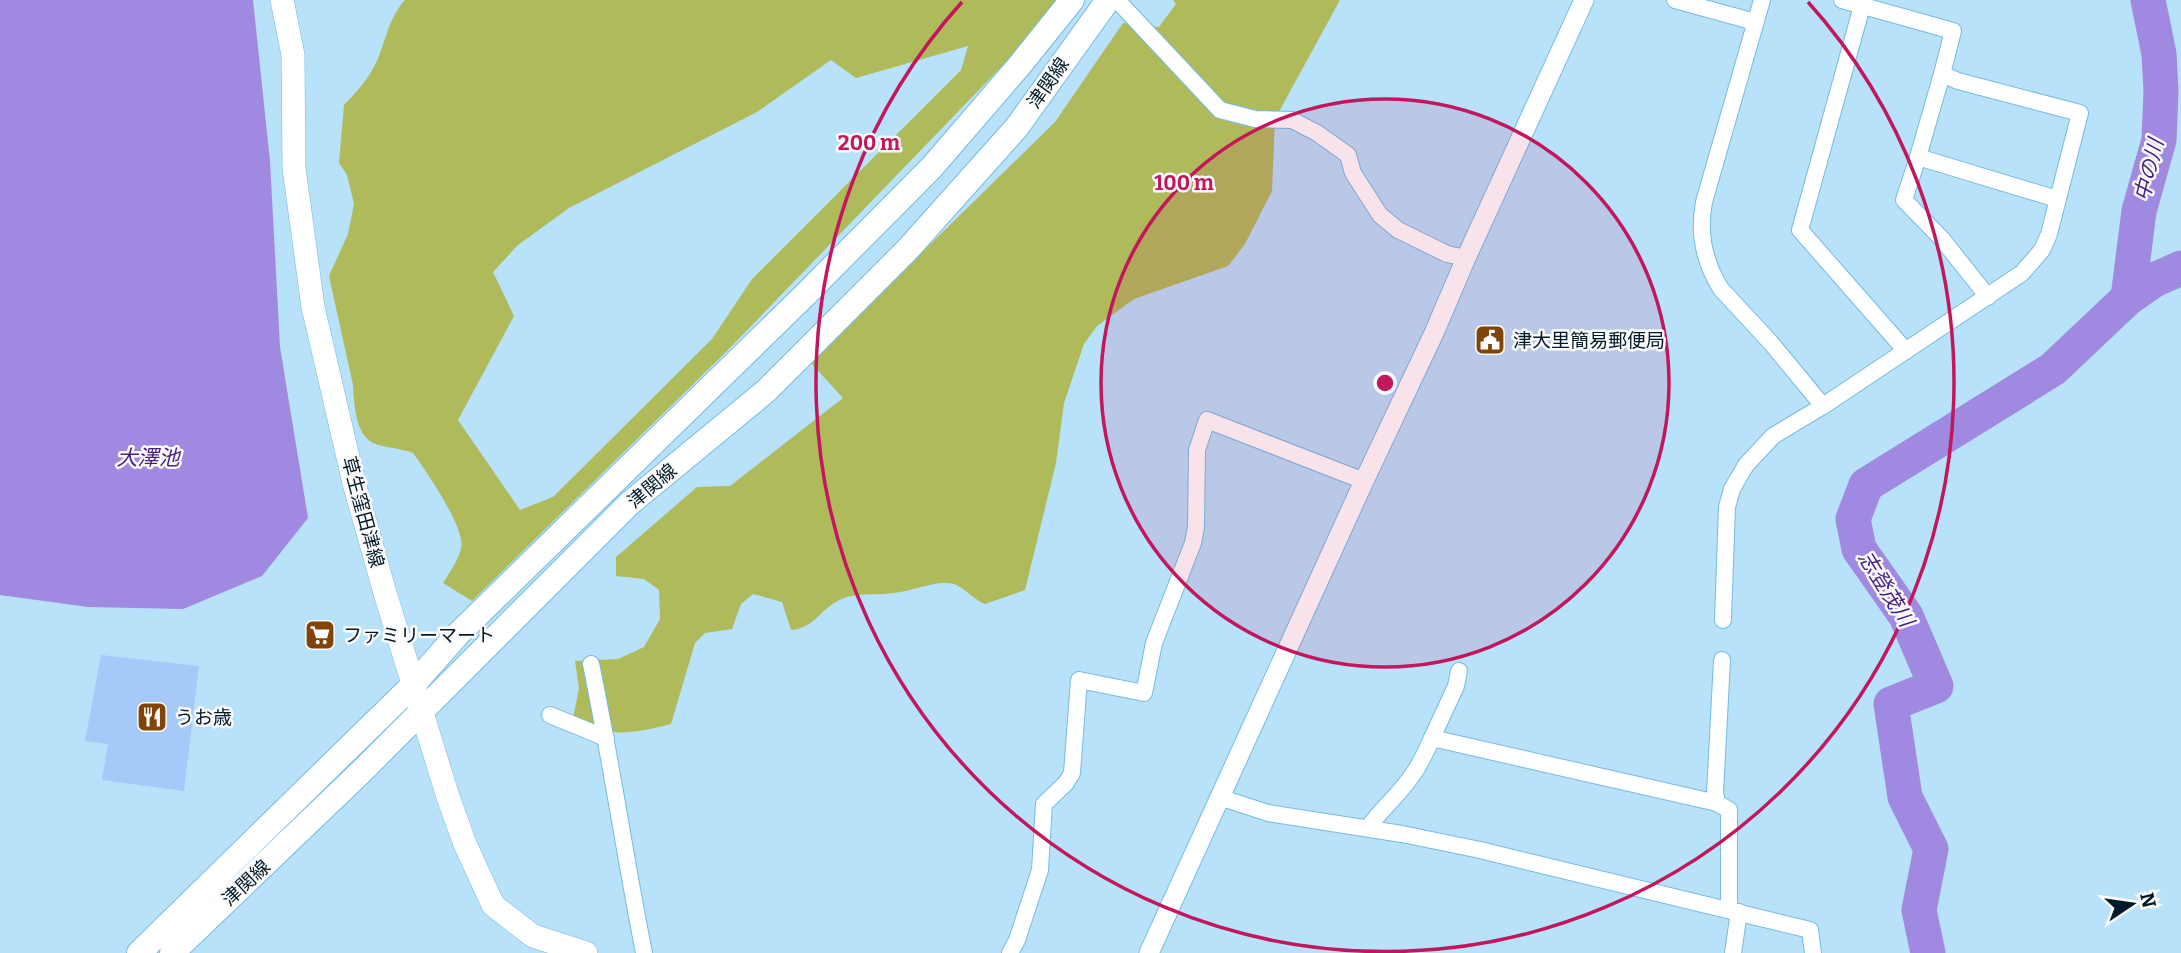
<svg xmlns="http://www.w3.org/2000/svg" width="2181" height="953" viewBox="0 0 2181 953" font-family="Bitter,'Noto Sans JP',serif">
  <style>
    .green { fill: #afbb5b; fill-rule: evenodd }
    .water { fill: #a089e1 }
    .lines { fill: none; stroke-linecap: round; stroke-linejoin: round }
    .river { stroke: #a089e1; stroke-width: 35 }
    .building { fill: #a5c9f8 }
    .minor-casing { stroke: #75bbe3; stroke-width: 18 }
    .tertiary-casing { stroke: #75bbe3; stroke-width: 21 }
    .secondary-casing { stroke: #75bbe3; stroke-width: 24 }
    .primary-casing { stroke: #75bbe3; stroke-width: 26 }
    .minor { stroke: #fff; stroke-width: 16 }
    .tertiary { stroke: #fff; stroke-width: 19 }
    .secondary { stroke: #fff; stroke-width: 23 }
    .primary { stroke: #fff; stroke-width: 24 }
    .ring { fill: none; stroke: #c2185b; stroke-width: 3.5 }
    .labels { text-anchor: middle; dominant-baseline: central; stroke-width: 5; stroke-linejoin: round; paint-order: stroke }
    .street-label { font-size: 19px; fill: #001a29; stroke: #fbfbfb }
    .poi-label { font-size: 19px; fill: #001a29; stroke: #fbfbfb; text-anchor: start }
    .water-label { font-size: 21px; font-style: italic; fill: #482086; stroke: #fbfbfb }
    .centre { fill: #c2185b; stroke: #fbfbfb; stroke-width: 3.5 }
    .ring-label { font-size: 21px; text-anchor: middle; font-weight: bold; fill: #c2185b; stroke: #fbfbfb; stroke-width: 5; stroke-linejoin: round; paint-order: stroke }
  </style>
  <rect width="100%" height="100%" fill="#b8e1fa"/>
  <g class="green">
    <path d="M 405,0 L 1056,0 L 1059,7 L 726,352 L 472,601 L 443,583 C 449,573 458,561 461,549 C 467,530 425,469 413,453 C 400,448 385,448 373,443 C 355,434 354,402 353,385 L 329,276 L 348,234 L 354,204 L 347,175 L 339,163 L 344,105 C 357,92 369,78 377,61 C 386,40 389,17 405,0 ZM 968,46 L 961,70 L 752,279 L 712,339 L 553,497 L 520,510 L 458,420 L 514,316 L 493,272 L 518,245 L 569,208 L 757,112 L 831,60 L 856,78 Z"/>
    <path d="M 1173,0 L 1340,0 L 1275,119 L 1272,191 L 1245,244 L 1228,266 L 1134,299 L 1097,326 L 1084,344 L 1064,403 L 1056,463 L 1025,590 L 985,604 C 971,598 961,583 948,583 C 931,582 912,591 894,593 C 874,596 854,591 836,602 C 817,613 814,628 791,630 L 782,602 L 753,594 L 741,604 L 732,629 L 705,633 L 695,643 L 671,724 C 635,733 606,739 573,719 L 579,688 L 575,661 L 618,659 L 644,647 L 660,619 L 659,590 L 644,579 L 616,576 L 616,557 L 697,487 L 730,486 L 843,398 L 810,362 L 1055,122 L 1123,23 L 1159,27 L 1176,4 Z"/>
  </g>
  <path class="water" d="M 0,0 L 253,0 L 270,161 L 280,347 L 308,518 L 262,576 L 183,609 L 88,607 L 0,595 Z"/>
  <g class="lines">
    <g class="river">
      <path d="M 2128,298 L 2139,211 L 2159,140 L 2161,91 L 2159,54 L 2148,0"/>
      <path d="M 1928,953 L 1919,910 L 1931,849 L 1905,797 L 1891,704 L 1936,686 L 1906,616 L 1859,549 L 1853,519 L 1866,485 L 2053,369 L 2128,298 L 2154,280 L 2181,268"/>
    </g>
  </g>
  <path class="building" d="M 101,655 L 199,666 L 184,791 L 102,780 L 108,744 L 85,741 Z"/>
  <g class="lines">
    <g class="minor-casing">
      <g id="minor">
        <path d="M 1117,0 L 1220,110 L 1255,119 L 1292,120 L 1317,133 L 1348,155 L 1353,173 L 1380,215 L 1398,230 L 1447,254 L 1466,258"/>
        <path d="M 1675,0 L 1755,22"/>
        <path d="M 1762,0 L 1704,202 C 1698,234 1704,262 1721,289 L 1771,343 L 1823,406"/>
        <path d="M 1862,6 L 1800,230 L 1906,351"/>
        <path d="M 1918,157 L 1942,74"/>
        <path d="M 1988,297 L 1942,239 L 1904,200 L 1918,157 L 2057,199"/>
        <path d="M 1723,620 L 1727,507 L 1732,489 L 1746,465 L 1773,436 L 1823,406 L 2022,273 L 2042,250 L 2049,234 L 2080,113 L 1958,81 L 1942,74 L 1953,31 L 1842,0"/>
        <path d="M 1722,660 L 1715,793 L 1717,803 L 1729,810 L 1729,909"/>
        <path d="M 591,664 C 611,760 625,857 644,953"/>
        <path d="M 550,715 L 606,738"/>
        <path d="M 1432,738 L 1456,686 L 1459,671"/>
        <path d="M 1219,797 L 1268,813 L 1402,834 L 1480,850 L 1810,930 L 1813,953"/>
        <path d="M 1368,828 C 1381,809 1398,796 1411,777 C 1420,765 1426,752 1432,738 L 1717,803"/>
        <path d="M 1010,953 L 1017,940 L 1040,870 L 1044,804 L 1066,783 L 1072,773 L 1079,680 L 1144,693 L 1154,643 L 1193,543 L 1196,527 L 1197,450 L 1207,420 L 1364,481"/>
        <path d="M 1733,953 L 1739,912"/>
      </g>
    </g>
    <g class="tertiary-casing">
      <path id="tertiary" d="M 1149,953 L 1364,481 L 1434,333 L 1466,258 L 1584,0"/>
    </g>
    <g class="secondary-casing">
      <path id="secondary" d="M 282,0 L 293,55 L 294,168 L 313,307 L 354,483 L 385,593 L 448,797 L 465,844 L 493,905 L 533,936 L 586,953"/>
    </g>
    <g class="primary-casing">
      <g id="primary">
        <path d="M 139,953 L 413,685 L 458,634 L 804,296 L 932,167 L 1019,66 L 1072,0"/>
        <path d="M 172,953 L 363,770 L 630,503 L 766,391 L 909,248 L 1017,127 L 1108,0"/>
      </g>
    </g>
    <use href="#minor" class="minor"/>
    <use href="#tertiary" class="tertiary"/>
    <use href="#secondary" class="secondary"/>
    <use href="#primary" class="primary"/>
  </g>
  <circle cx="1385" cy="383" r="284" fill="#c2185b" fill-opacity=".12"/>
  <g class="ring">
    <circle cx="1385" cy="383" r="284"/>
    <path d="M1808 2A569 569 0 1 1 962 2"/>
  </g>
  <defs>
    <g id="civic-square" transform="scale(1.575)"><rect x="-9" y="-9" width="18" height="18" rx="4" fill="#824308" stroke="#fbfbfb"/><path d="M-.6-6.5H3V-4.5H.6V-3L4-1V1h2V6H-6V1h2V-1L-.6-3ZM-1.2 2.5V6h2.4V2.5Z" fill="#fff"/></g>
    <g id="supermarket-square" transform="scale(1.575)"><rect x="-9" y="-9" width="18" height="18" rx="4" fill="#824308" stroke="#fbfbfb"/><path d="M-6-5.5h2.5l.6 2H6L4.5 2H-2.5L-4.4-4H-6ZM-1.5 3.2a1.3 1.3 0 1 0 .1 0ZM3 3.2a1.3 1.3 0 1 0 .1 0Z" fill="#fff"/></g>
    <g id="restaurant-square" transform="scale(1.575)"><rect x="-9" y="-9" width="18" height="18" rx="4" fill="#824308" stroke="#fbfbfb"/><path d="M-5-6h1v4h1v-4h1v4h1v-4h1v5L-1.5 .5V6h-2V.5L-5-1ZM5-6V6H3V1.5H1.5Q1.5-4 5-6Z" fill="#fff"/></g>
  </defs>
  <g fill-rule="evenodd">
    <use href="#civic-square" x="1490" y="340"/>
    <use href="#supermarket-square" x="320" y="635"/>
    <use href="#restaurant-square" x="152" y="717"/>
  </g>
  <g class="labels">
    <g class="street-label">
      <text transform="translate(1048 83) rotate(-55)">津関線</text>
      <text transform="translate(652 486) rotate(-40)">津関線</text>
      <text transform="translate(363 512) rotate(75)">草生窪田津線</text>
      <text transform="translate(246 883) rotate(-43)">津関線</text>
    </g>
    <g class="poi-label">
      <text x="1513" y="340">津大里簡易郵便局</text>
      <text x="343" y="635">ファミリーマート</text>
      <text x="175" y="717">うお歳</text>
    </g>
    <g class="water-label">
      <text transform="translate(2149 170) rotate(-76)">中の川</text>
      <text x="148" y="458">大澤池</text>
      <text transform="translate(1886 589) rotate(58)">志登茂川</text>
    </g>
  </g>
  <circle cx="1385" cy="383" r="10" class="centre"/>
  <g class="ring-label">
    <text x="869" y="150">200 m</text>
    <text x="1184" y="190">100 m</text>
  </g>
  <g transform="translate(2132 904) rotate(77)" stroke="#fbfbfb" stroke-width="5" paint-order="stroke">
  <path d="M0-5L12 26L0 18L-12 26Z" fill="#001a29"/>
  <text y="-10" font-size="19" font-weight="bold" text-anchor="middle" fill="#001a29">N</text>
  </g>
</svg>
